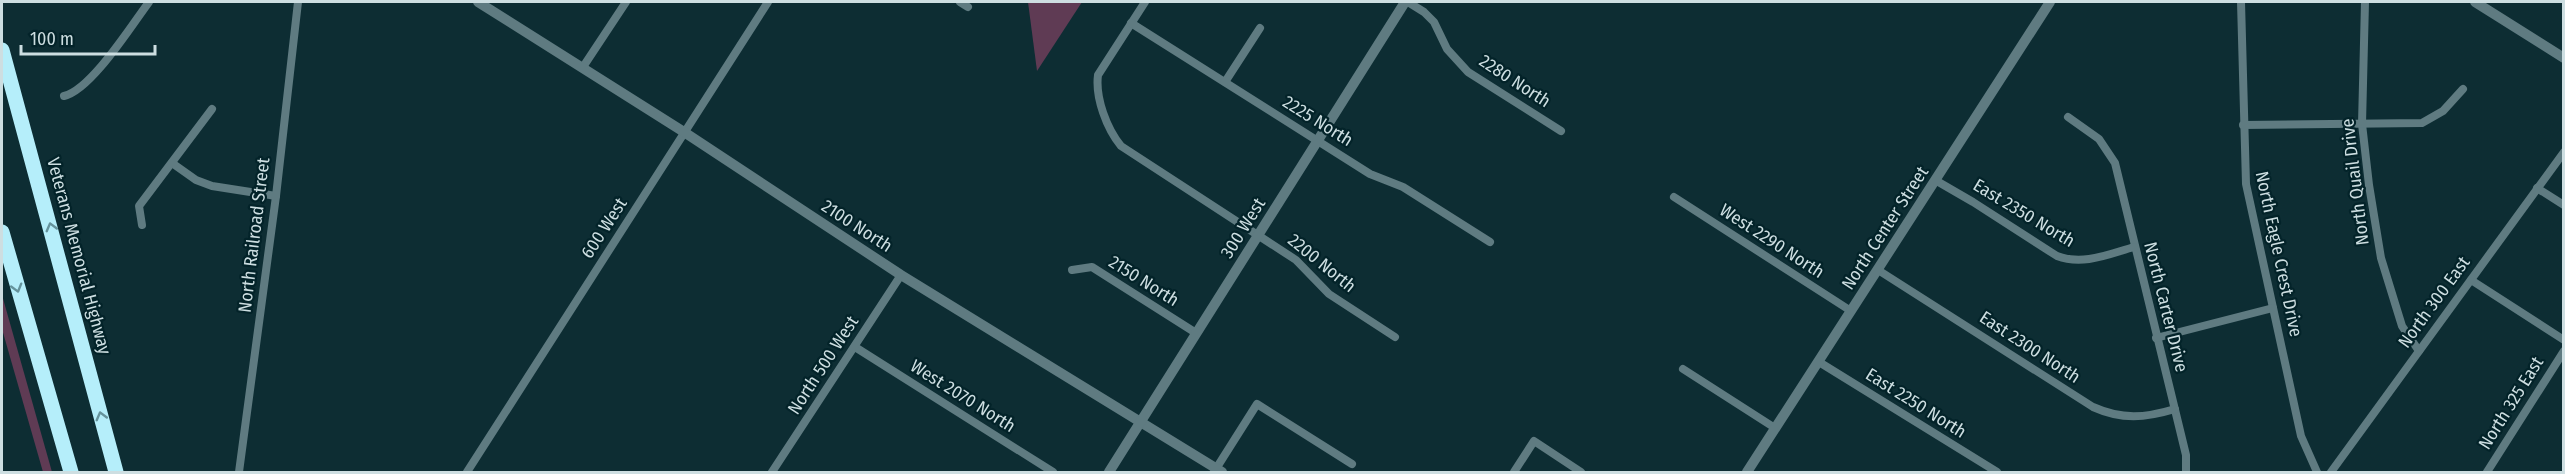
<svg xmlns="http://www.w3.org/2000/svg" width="2565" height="474" viewBox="0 0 2565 474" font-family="'Fira Sans Condensed',sans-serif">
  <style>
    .green { fill: #5f3b54 }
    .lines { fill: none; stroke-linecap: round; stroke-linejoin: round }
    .minor { stroke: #5f7b81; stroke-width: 8 }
    .tertiary { stroke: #5f7b81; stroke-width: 10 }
    .motorway { stroke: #b5eefa; stroke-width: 15 }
    .oneway { stroke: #65939c }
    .labels { text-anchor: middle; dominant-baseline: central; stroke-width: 4.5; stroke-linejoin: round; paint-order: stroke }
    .street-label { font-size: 18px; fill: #cddee1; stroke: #032329 }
  </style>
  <rect width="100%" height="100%" fill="#0d2d33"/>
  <g class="green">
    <path d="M 1028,2 L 1082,2 L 1037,71 Z"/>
    <path d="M 2,295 L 52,472 L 43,472 L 2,329 Z"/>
  </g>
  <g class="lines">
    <g class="minor">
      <path d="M 960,2 L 968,7"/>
      <path d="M 1145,2 L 1098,75 C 1095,98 1107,129 1121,146 L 1296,260 L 1329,294 L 1395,337"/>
      <path d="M 1408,2 L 1424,12 L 1434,22 L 1447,49 L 1468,72 L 1561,131"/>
      <path d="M 2241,2 L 2246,184 L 2301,436 L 2317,472"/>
      <path d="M 2365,2 L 2362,124 L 2369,185 L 2381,258 L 2402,326 L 2419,351"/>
      <path d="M 1131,23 L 1370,174 L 1403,187 L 1490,242"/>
      <path d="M 583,67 L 626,2"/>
      <path d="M 1225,82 L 1260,28"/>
      <path d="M 64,96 C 91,90 131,26 149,2"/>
      <path d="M 2068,117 L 2099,139 L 2115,163 L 2186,455 L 2186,472"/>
      <path d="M 2243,125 L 2422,123 L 2443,111 L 2463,89"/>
      <path d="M 172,163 L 196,180 L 212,186 L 276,196"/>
      <path d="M 1935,180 L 1973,202 L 2057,256 C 2083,266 2109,254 2134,247"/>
      <path d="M 2537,188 L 2564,205"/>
      <path d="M 1674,197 L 1851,311"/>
      <path d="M 142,225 L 139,206 L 212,109"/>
      <path d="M 1072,270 L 1092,267 L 1196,333"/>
      <path d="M 1878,270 L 2093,407 C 2122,420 2145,418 2175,409"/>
      <path d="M 2471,280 L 2564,340"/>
      <path d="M 2156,338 L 2273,308"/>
      <path d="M 855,347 L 1053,472"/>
      <path d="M 1819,362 L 1997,472"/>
      <path d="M 1683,369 L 1775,428"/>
      <path d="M 239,472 L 276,196 L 298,2"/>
      <path d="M 467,472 L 768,2"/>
      <path d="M 772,472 L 901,275"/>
      <path d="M 1214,472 L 1257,404 L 1352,464"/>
      <path d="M 1514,472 L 1534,441 L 1581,472"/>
      <path d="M 2331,472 L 2564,152"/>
      <path d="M 2487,472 L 2564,351"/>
    </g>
    <g class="tertiary">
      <path d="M 478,2 L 684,132 L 901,275 L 1222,472"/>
      <path d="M 2475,2 L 2564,58"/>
      <path d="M 1109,472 L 1405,2"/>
      <path d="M 1747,472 L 2050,2"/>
    </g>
    <g class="motorway">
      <path d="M 2,50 L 116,472"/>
      <path d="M 2,232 L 71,472"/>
    </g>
  </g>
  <defs><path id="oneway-chevron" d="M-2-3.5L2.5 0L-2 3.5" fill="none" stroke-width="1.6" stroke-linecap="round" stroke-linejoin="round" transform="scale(1.5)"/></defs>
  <g class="oneway">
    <use href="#oneway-chevron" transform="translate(51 227) rotate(-105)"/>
    <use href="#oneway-chevron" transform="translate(17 288) rotate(74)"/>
    <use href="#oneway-chevron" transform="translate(101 416) rotate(-105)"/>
  </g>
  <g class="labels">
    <g class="street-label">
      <text transform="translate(1515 81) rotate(33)">2280 North</text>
      <text transform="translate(1318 121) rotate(32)">2225 North</text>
      <text transform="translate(2355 182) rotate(-97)">North Quail Drive</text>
      <text transform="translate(2024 213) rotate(31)">East 2350 North</text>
      <text transform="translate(857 226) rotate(33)">2100 North</text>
      <text transform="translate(604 228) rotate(-57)">600 West</text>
      <text transform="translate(1243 228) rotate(-58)">300 West</text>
      <text transform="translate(1885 228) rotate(-57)">North Center Street</text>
      <text transform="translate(254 235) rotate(-83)">North Railroad Street</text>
      <text transform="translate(1772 241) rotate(33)">West 2290 North</text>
      <text transform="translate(2279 254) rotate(78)">North Eagle Crest Drive</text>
      <text transform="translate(79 256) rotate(75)">Veterans Memorial Highway</text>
      <text transform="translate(1322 263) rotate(39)">2200 North</text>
      <text transform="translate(1144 281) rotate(32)">2150 North</text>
      <text transform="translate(2434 302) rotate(-54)">North 300 East</text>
      <text transform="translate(2166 307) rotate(76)">North Carter Drive</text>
      <text transform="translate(2030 347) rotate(33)">East 2300 North</text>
      <text transform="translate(823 365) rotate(-57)">North 500 West</text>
      <text transform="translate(963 396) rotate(32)">West 2070 North</text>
      <text transform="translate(1916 403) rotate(32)">East 2250 North</text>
      <text transform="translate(2511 403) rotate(-58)">North 325 East</text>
    </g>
  </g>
  <rect width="2565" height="474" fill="none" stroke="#cddee1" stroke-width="6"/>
  <path d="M21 45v9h134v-9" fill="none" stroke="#cddee1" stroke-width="3"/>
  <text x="30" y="45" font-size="18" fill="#cddee1" stroke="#032329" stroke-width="4.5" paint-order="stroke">100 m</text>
</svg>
